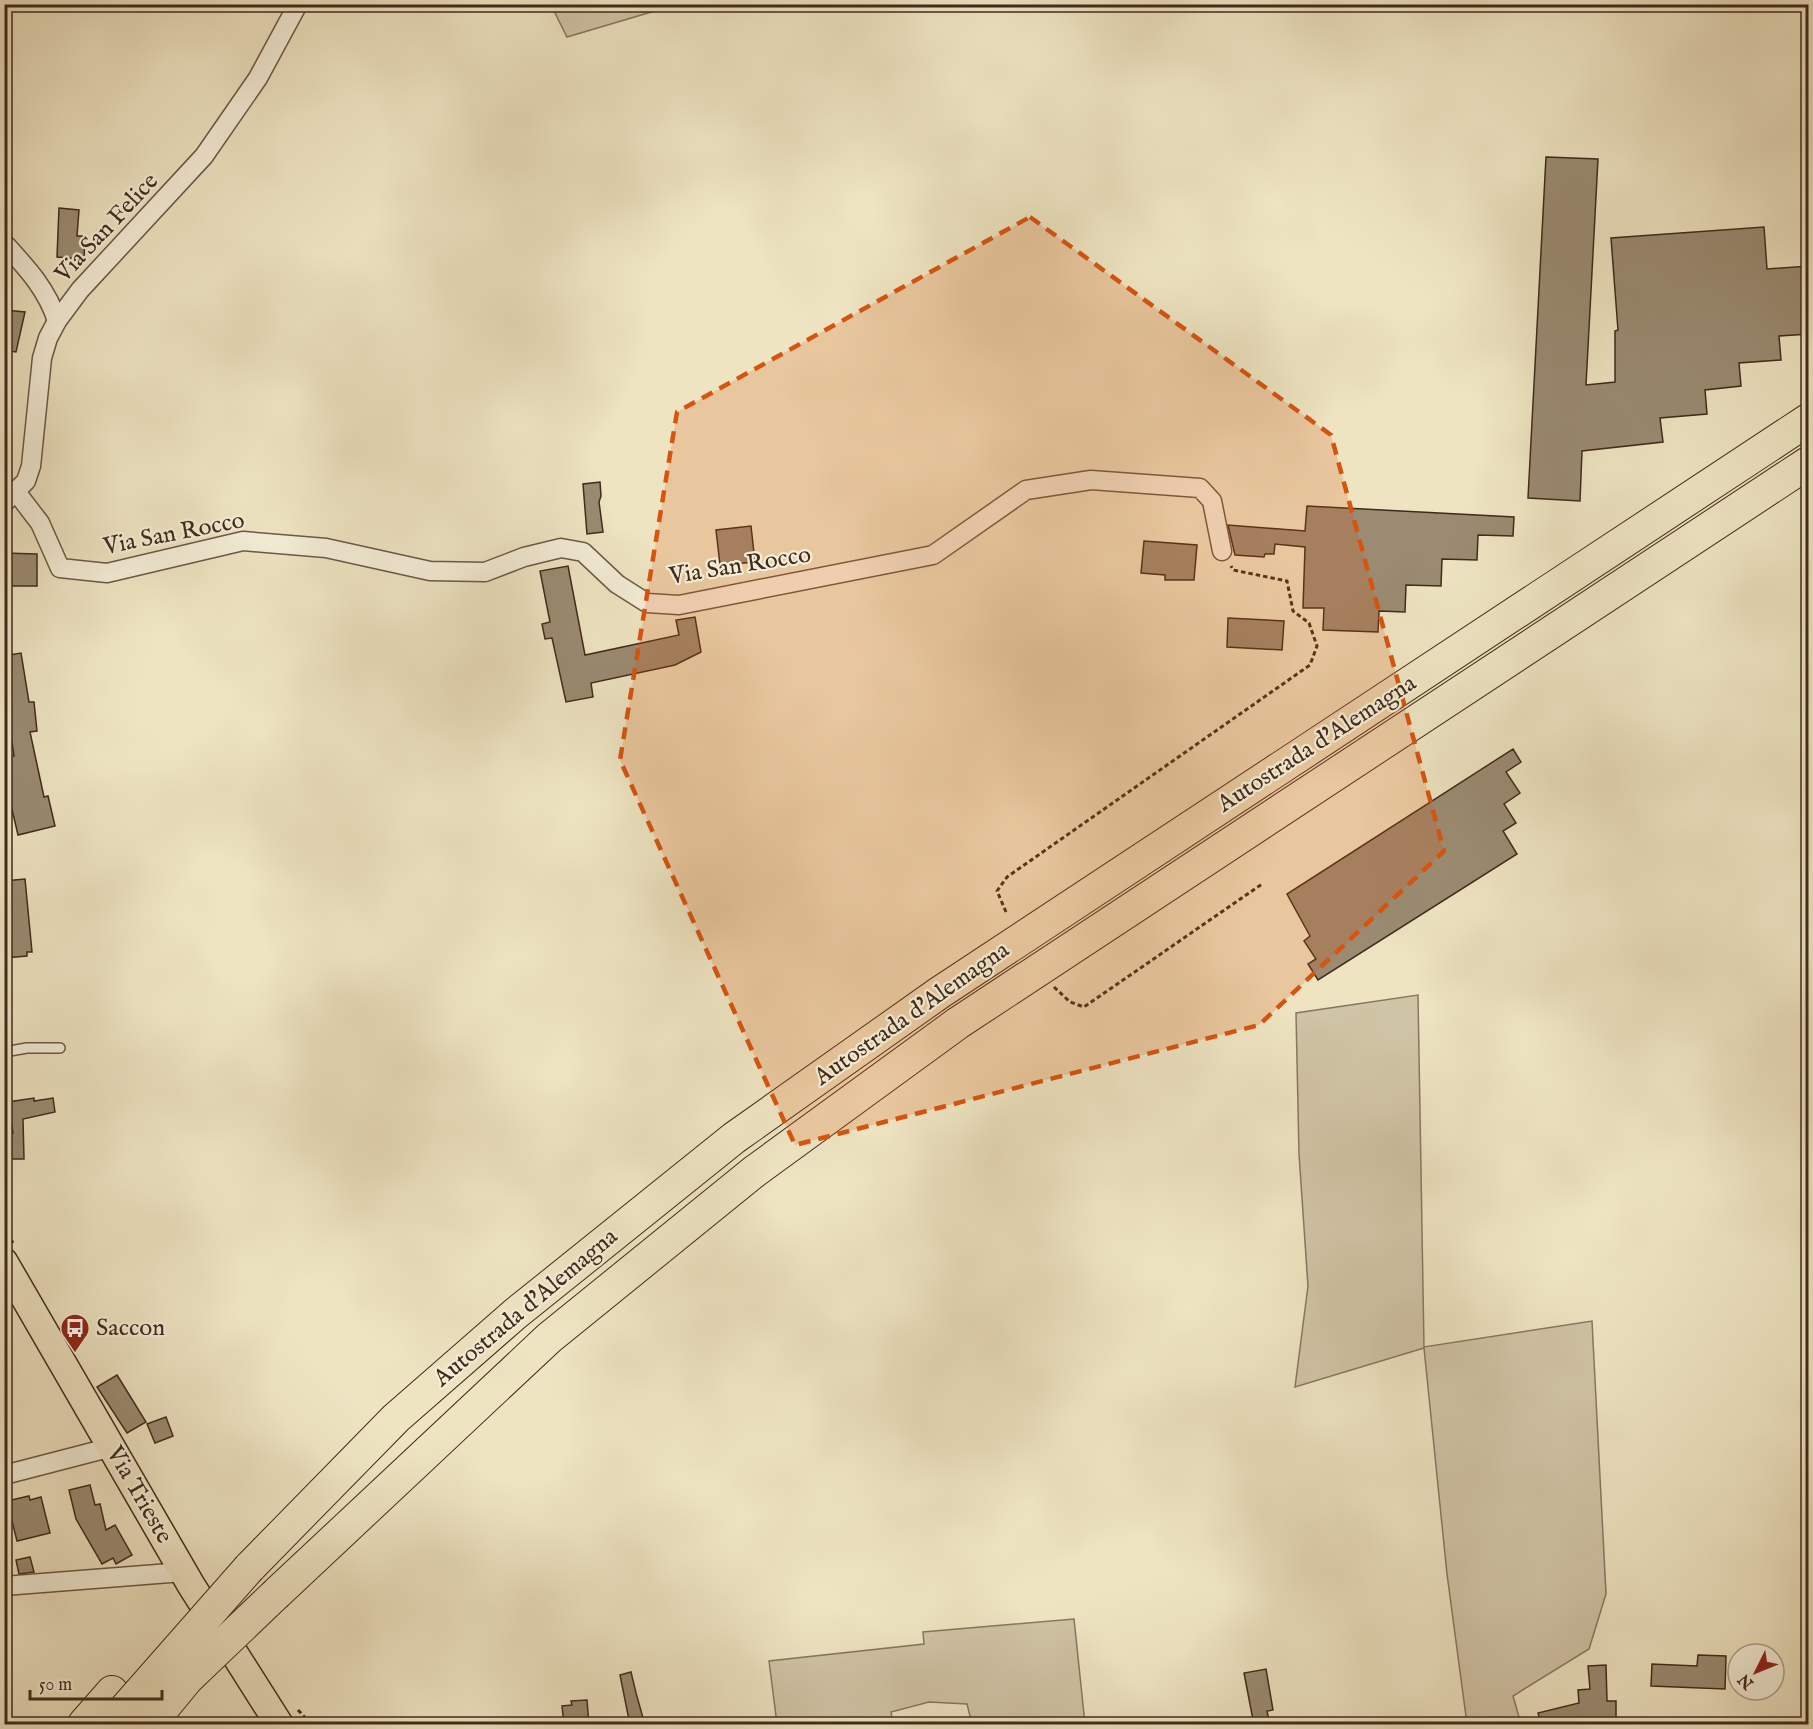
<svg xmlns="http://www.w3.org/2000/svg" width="1813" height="1729" viewBox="0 0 1813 1729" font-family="'IM FELL English',serif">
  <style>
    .green { fill: #d0c4a6; stroke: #887761; stroke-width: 1.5 }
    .building { fill: #9a8b72; stroke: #402a1c; stroke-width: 1.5 }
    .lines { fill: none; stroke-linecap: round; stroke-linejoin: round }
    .service-casing { stroke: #6c5846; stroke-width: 12 }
    .minor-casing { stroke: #6c5846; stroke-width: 21 }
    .primary-casing { stroke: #402a1c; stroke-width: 30 }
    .motorway-casing { stroke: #402a1c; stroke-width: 34 }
    .path { stroke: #402a1c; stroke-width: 3; stroke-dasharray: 4.5 3; stroke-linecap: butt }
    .service { stroke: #f4edd7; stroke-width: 9 }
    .minor { stroke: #f4edd7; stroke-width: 18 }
    .primary { stroke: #eee4c2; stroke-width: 27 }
    .motorway { stroke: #eee4c2; stroke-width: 32 }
    .motorway-bridge-casing { stroke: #402a1c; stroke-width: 34; stroke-linecap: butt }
    .motorway-bridge { stroke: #eee4c2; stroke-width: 32 }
    .marked { fill: #d7540e; fill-opacity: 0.2; stroke: #d7540e; stroke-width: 4.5; stroke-dasharray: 12 8; stroke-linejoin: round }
    .labels { text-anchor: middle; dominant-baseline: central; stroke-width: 4.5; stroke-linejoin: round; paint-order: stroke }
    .street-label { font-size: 24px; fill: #402a1c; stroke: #f4edd7 }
    .poi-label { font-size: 24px; fill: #402a1c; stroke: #f4edd7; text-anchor: start }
  </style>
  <rect width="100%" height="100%" fill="#eee4c2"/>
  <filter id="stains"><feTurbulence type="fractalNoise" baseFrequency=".00333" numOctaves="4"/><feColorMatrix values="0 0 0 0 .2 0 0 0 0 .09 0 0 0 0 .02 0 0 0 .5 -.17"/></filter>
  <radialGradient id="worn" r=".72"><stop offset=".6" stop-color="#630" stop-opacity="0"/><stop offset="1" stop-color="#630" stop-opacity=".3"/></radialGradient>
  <g class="green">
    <path d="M 551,5 L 675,5 L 567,37 Z"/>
    <path d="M 1418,995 L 1424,1347 L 1592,1321 L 1606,1594 L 1589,1649 L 1513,1696 L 1521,1724 L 1467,1724 L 1447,1574 L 1424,1348 L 1295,1387 L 1308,1286 L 1299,1154 L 1296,1013 Z"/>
    <path d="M 1074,1619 L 1085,1724 L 972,1724 L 967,1704 L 929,1702 L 891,1712 L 893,1724 L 777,1724 L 769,1661 L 924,1644 L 923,1632 Z"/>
  </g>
  <g class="building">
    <path d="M 1546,157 L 1598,159 L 1586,385 L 1615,382 L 1615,331 L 1618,330 L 1611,238 L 1764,227 L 1767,269 L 1809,266 L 1809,334 L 1779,336 L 1781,360 L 1739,363 L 1741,386 L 1705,390 L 1707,414 L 1660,418 L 1663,442 L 1582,451 L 1580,501 L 1528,498 Z"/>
    <path d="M 59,208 L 79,210 L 77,236 L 85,236 L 84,259 L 57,257 Z"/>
    <path d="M 4,310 L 25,312 L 16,352 L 4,350 Z"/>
    <path d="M 600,482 L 601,496 L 599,502 L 603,532 L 587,534 L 583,484 Z"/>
    <path d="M 1307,506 L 1514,517 L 1513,536 L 1478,535 L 1477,560 L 1442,559 L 1441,586 L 1406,585 L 1405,612 L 1379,611 L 1378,632 L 1323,630 L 1324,608 L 1303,608 L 1305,547 L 1275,544 L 1274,554 L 1265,554 L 1264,557 L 1235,555 L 1228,525 L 1305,531 Z"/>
    <path d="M 751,526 L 755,562 L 720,565 L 716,530 Z"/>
    <path d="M 1144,541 L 1197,545 L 1194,580 L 1165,580 L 1165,575 L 1141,573 Z"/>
    <path d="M 4,553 L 37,554 L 37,586 L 4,586 Z"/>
    <path d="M 568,566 L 585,655 L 679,635 L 676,620 L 695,617 L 701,652 L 675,665 L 591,683 L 593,697 L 566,702 L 552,638 L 545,639 L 542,624 L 550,622 L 540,571 Z"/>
    <path d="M 1228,618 L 1284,621 L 1282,650 L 1227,647 Z"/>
    <path d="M 21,653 L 29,702 L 34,702 L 37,731 L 30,732 L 44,797 L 48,796 L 55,826 L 18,835 L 4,775 L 4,758 L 14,756 L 10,729 L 4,729 L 4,656 Z"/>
    <path d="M 1513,749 L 1521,762 L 1506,772 L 1520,793 L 1504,804 L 1516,823 L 1503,831 L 1517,854 L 1318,980 L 1308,964 L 1316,959 L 1304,941 L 1310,936 L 1287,894 Z"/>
    <path d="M 25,879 L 32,952 L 27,952 L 27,956 L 5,958 L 4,881 Z"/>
    <path d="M 34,1098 L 34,1101 L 53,1098 L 55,1112 L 23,1119 L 24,1159 L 4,1159 L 4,1133 L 13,1133 L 8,1102 Z"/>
    <path d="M 117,1375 L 146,1422 L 127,1433 L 97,1387 Z"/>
    <path d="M 166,1417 L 173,1436 L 155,1443 L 147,1424 Z"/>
    <path d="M 90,1485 L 95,1505 L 100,1504 L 106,1530 L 115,1525 L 132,1555 L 116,1564 L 113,1558 L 102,1564 L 76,1519 L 69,1490 Z"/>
    <path d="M 29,1496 L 30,1500 L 41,1497 L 50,1533 L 17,1541 L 7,1501 Z"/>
    <path d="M 30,1557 L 34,1572 L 19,1574 L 16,1560 Z"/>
    <path d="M 1698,1655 L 1726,1656 L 1725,1689 L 1651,1686 L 1652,1664 L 1697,1666 Z"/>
    <path d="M 1606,1665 L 1607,1701 L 1616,1701 L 1616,1725 L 1576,1725 L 1575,1720 L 1541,1725 L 1538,1713 L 1579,1703 L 1578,1690 L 1590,1689 L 1588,1666 Z"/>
    <path d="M 1266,1669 L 1273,1710 L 1267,1711 L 1270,1725 L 1254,1725 L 1244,1673 Z"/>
    <path d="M 631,1672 L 636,1693 L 645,1725 L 630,1725 L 620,1675 Z"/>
    <path d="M 587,1700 L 589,1725 L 564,1725 L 562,1706 L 572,1705 L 571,1701 Z"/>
  </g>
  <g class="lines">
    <g class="service-casing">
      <path id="service" d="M 4,1052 L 27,1048 L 60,1048"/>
    </g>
    <g class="minor-casing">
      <g id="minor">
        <path d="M 4,243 C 26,267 47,289 57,321"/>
        <path d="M 17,493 L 40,523 L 60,568 L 107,573 L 243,541 L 326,548 L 430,571 L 485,572 L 524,557 L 561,548 L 583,552 L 617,584 L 647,603 L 679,605 L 933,555 L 1026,490 L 1091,480 L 1200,488 L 1212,501 L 1222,551"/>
        <path d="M 4,503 L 26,481 L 31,466 L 42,358 L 48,338 L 57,321 L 80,290 L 204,156 L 258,78 L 298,4"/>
        <path d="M 4,1475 L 112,1447"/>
        <path d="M 4,1586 L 183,1572"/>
      </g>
    </g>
    <g class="primary-casing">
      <path id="primary" d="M 4,1262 L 191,1585 L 279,1724"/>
    </g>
    <g class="motorway-casing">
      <g id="motorway">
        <path d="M 249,1568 L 396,1418 L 515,1314 L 734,1138 L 939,993 L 1808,420"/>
        <path d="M 277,1593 L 549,1338 L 755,1171 L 958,1023 L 1808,463"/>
        <path d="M 84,1724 L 112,1692"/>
      </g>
    </g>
    <g class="path">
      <path d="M 1006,912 L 997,891 L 1007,877 L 1310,665 L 1317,646 L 1309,623 L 1293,611 L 1287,581 L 1233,570 L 1231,566"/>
      <path d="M 1054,987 L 1070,1002 L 1084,1007 L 1262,884"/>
      <path d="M 4,1228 L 13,1243"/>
      <path d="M 298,1710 L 311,1724"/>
    </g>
    <use href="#service" class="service"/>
    <use href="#minor" class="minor"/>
    <use href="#primary" class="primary"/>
    <use href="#motorway" class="motorway"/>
    <g class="motorway-bridge-casing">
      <g id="motorway-bridge">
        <path d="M 125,1709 L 249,1568"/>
        <path d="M 150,1724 L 187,1679 L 277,1593"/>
      </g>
    </g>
    <use href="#motorway-bridge" class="motorway-bridge"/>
  </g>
  <path class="marked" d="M 1030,217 L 1331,435 L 1444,851 L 1259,1025 L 795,1145 L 620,760 L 677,412 Z"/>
  <defs>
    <g id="bus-pin" transform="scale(1.5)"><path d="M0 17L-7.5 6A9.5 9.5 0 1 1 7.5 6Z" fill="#8f2418" stroke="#f4edd7"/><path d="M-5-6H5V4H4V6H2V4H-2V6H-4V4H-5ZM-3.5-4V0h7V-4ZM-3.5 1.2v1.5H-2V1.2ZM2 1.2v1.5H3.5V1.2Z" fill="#fff"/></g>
  </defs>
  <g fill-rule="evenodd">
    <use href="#bus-pin" x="75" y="1328"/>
  </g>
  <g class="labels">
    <g class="street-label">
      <text transform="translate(107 228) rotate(-47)">Via San Felice</text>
      <text transform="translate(174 534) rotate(-11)">Via San Rocco</text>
      <text transform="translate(740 566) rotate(-9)">Via San Rocco</text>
      <text transform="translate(1317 744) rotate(-33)">Autostrada d'Alemagna</text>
      <text transform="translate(912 1014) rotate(-35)">Autostrada d'Alemagna</text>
      <text transform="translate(526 1308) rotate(-40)">Autostrada d'Alemagna</text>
      <text transform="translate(139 1495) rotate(60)">Via Trieste</text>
    </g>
    <g class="poi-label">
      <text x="96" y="1328">Saccon</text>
    </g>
  </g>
  <rect width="1813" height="1729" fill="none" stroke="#eee4c2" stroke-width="24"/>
  <rect x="6" y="6" width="1801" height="1717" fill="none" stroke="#402a1c" stroke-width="3"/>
  <rect x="12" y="12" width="1789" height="1705" fill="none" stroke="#402a1c" stroke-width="1.5"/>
  <g transform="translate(1756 1672) rotate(227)"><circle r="28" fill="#f4edd7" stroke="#ac9f8c" stroke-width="1.5"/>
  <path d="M0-4.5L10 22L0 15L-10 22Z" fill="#8f2418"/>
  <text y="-9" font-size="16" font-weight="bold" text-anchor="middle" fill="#402a1c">N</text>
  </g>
  <path d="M30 1690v9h132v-9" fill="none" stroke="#402a1c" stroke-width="3"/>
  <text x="39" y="1690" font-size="18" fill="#402a1c" stroke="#f4edd7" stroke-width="4.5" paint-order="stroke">50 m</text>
  <rect width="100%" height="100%" filter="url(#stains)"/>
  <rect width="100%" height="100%" fill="url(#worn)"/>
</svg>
